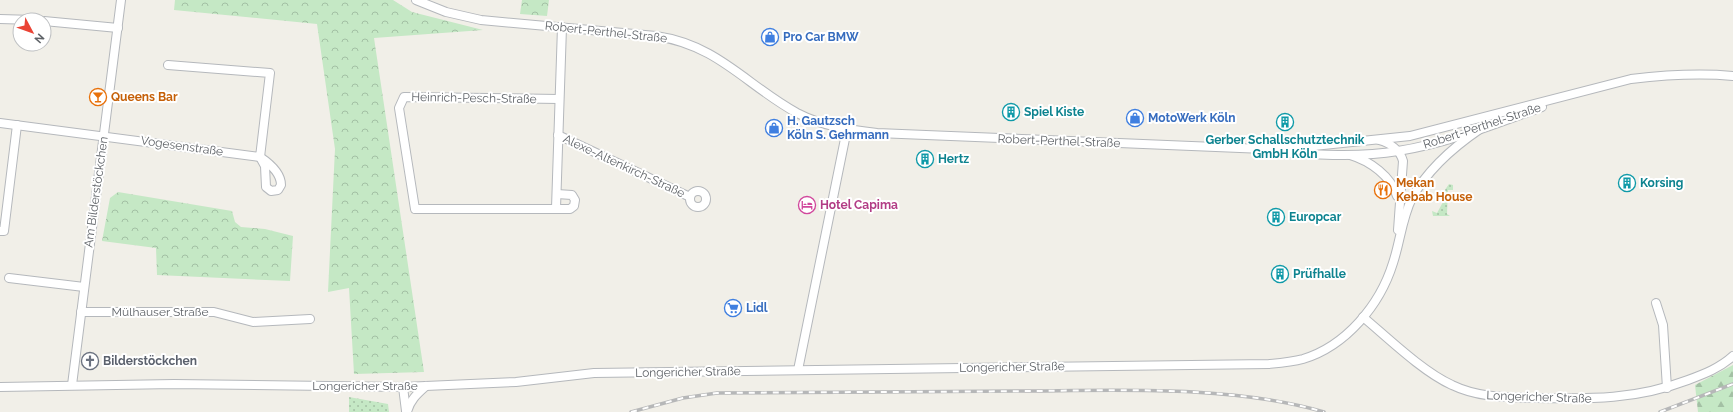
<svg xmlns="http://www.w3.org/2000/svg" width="1733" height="412" viewBox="0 0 1733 412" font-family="Raleway,sans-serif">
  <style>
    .grass { fill: url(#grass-dots) }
    .forest { fill: url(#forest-firs) }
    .park { fill: url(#park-crowns) }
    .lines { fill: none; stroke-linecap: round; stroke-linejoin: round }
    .minor-casing { stroke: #b5b8bc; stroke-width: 10 }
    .minor { stroke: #fff; stroke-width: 8 }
    .rail-casing { stroke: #b6b7b8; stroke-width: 3.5 }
    .rail { stroke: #fff; stroke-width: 2; stroke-dasharray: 6; stroke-linecap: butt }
    .labels { text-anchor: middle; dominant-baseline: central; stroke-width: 4; stroke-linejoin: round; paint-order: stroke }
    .street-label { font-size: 12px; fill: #5f6368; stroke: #fff }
    .shop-label { font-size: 12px; font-weight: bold; fill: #366cbe; stroke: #fff; text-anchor: start }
    .food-label { font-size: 12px; font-weight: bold; fill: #c56008; stroke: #fff; text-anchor: start }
    .culture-label { font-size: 12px; font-weight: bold; fill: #0d838f; stroke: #fff; text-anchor: start }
    .hotel-label { font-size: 12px; font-weight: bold; fill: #b23c85; stroke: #fff; text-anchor: start }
    .worship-label { font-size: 12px; font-weight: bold; fill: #5b616d; stroke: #fff; text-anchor: start }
  </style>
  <defs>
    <pattern id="grass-dots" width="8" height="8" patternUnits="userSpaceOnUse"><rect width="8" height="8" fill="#c5e8c5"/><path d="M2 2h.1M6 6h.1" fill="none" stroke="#a3c0a4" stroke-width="1.8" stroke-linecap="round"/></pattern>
    <pattern id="forest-firs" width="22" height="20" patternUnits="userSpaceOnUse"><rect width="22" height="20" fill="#c5e8c5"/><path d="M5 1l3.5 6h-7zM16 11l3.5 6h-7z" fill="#a3c0a4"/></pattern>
    <pattern id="park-crowns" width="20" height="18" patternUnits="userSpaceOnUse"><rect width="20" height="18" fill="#c5e8c5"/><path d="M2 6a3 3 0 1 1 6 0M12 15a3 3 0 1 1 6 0" fill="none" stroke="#a3c0a4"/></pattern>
  </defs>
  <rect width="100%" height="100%" fill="#f1efe8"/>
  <g class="grass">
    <path d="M 1449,184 L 1453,185 L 1453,190 L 1448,190 L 1447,214 L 1450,216 L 1433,216 L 1432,211 L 1437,213 L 1443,202 L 1438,200 Z"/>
    <path d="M 349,397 L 388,404 L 389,412 L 349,412 Z"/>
  </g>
  <path class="forest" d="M 1733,365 L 1733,412 L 1698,412 L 1695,385 Z"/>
  <g class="park">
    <path d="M 175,0 L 393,0 L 412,12 L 483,30 L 374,38 L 424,372 L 354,374 L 349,288 L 328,292 L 335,149 L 317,24 L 174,10 Z"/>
    <path d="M 522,0 L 549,0 L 547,16 L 520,14 Z"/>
    <path d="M 118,192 L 232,211 L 235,222 L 241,227 L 265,229 L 293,236 L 290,281 L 157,275 L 156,248 L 102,241 L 110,198 Z"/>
  </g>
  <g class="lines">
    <g class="minor-casing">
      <g id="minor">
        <path d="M 416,0 L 446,12 L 481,20 L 656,36 C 718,45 746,85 797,113 C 822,126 850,130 877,133 L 1264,149 L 1304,147 L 1410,136 L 1631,79 C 1665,75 1699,73 1733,76"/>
        <path d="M 0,19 L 34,20"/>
        <path d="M 44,21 L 118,28"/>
        <path d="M 0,123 L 260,157 L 270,73 L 168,65"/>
        <path d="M 558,135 L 690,197"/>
        <path d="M 1379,140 C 1390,143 1400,150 1403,161 L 1398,230"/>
        <path d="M 1288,153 C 1324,155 1363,157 1398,151 C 1448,143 1495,124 1542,107"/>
        <path d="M 1350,155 C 1370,161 1391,176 1397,196"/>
        <path d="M 260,157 C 269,163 281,173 281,185 L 278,190 L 271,191 L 266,187 L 265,166 Z"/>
        <circle cx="698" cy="199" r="8"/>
        <path d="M 557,194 L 572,195 L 575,200 L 574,206 L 570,209 L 415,209 L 399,108 L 404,97 L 559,99"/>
        <path d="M 556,208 L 562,27"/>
        <path d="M 0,231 L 4,231 L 17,125"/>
        <path d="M 9,278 L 84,287"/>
        <path d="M 1656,303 L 1663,325 L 1667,388"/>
        <path d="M 81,312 L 214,312 L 253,322 L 310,319"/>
        <path d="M 1363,317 C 1388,338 1423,372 1452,385 C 1479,398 1507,397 1535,398 C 1591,399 1635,400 1688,380 C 1704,374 1720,368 1733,356"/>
        <path d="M 798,370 L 847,129"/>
        <path d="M 72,385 L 121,0"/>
        <path d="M 0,387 L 174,384 L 403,387 L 516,382 L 594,373 L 1269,364 C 1280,363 1292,362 1303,359 C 1346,346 1380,305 1393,263 C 1400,242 1402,218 1412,198 C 1428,169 1452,148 1480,129"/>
        <path d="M 403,387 L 406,411"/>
        <path d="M 407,412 C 410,400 417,394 426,386"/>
      </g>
    </g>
    <use href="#minor" class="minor"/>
    <g class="rail-casing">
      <g id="rail">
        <path d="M 631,412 L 683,398 L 717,393 C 823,392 929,392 1035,391 C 1127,390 1235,386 1324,412"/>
        <path d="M 1660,412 L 1733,384"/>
      </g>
    </g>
    <use href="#rail" class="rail"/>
  </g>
  <defs>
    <g id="shop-ring" transform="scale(0.9)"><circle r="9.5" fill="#fff" stroke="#3f7fe0" stroke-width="1.5"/><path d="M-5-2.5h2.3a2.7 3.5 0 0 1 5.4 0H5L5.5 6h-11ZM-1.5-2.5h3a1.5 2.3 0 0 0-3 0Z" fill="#3f7fe0"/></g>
    <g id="bar-ring" transform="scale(0.9)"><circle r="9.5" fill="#fff" stroke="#e8710a" stroke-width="1.5"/><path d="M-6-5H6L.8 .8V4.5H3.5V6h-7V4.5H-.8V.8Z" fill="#e8710a"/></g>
    <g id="building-ring" transform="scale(0.9)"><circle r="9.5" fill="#fff" stroke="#0f9aa8" stroke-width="1.5"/><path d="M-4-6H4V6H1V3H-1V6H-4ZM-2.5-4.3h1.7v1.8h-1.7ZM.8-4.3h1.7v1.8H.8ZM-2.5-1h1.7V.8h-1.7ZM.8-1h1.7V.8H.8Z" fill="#0f9aa8"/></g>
    <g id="restaurant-ring" transform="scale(0.9)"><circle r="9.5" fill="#fff" stroke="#e8710a" stroke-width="1.5"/><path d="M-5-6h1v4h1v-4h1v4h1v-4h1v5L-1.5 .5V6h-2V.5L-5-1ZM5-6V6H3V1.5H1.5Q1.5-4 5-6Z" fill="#e8710a"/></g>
    <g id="hotel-ring" transform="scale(0.9)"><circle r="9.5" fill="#fff" stroke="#d1479c" stroke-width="1.5"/><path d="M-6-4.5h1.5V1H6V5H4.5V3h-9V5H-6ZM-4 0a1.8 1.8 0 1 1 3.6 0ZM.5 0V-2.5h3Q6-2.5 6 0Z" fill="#d1479c"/></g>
    <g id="supermarket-ring" transform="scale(0.9)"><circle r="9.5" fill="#fff" stroke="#3f7fe0" stroke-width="1.5"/><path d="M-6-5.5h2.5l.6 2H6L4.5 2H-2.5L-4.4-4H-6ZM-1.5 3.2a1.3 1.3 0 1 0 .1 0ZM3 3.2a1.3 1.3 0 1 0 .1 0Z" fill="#3f7fe0"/></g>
    <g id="church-ring" transform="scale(0.9)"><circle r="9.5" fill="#fff" stroke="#6b7280" stroke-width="1.5"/><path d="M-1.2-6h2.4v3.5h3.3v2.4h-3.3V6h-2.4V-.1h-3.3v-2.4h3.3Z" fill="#6b7280"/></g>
  </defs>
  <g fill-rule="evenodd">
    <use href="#shop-ring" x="770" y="37"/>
    <use href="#bar-ring" x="98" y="97"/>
    <use href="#building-ring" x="1011" y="112"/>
    <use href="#shop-ring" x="1135" y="118"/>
    <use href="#building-ring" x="1285" y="122"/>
    <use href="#shop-ring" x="774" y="128"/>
    <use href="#building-ring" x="925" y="159"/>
    <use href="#building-ring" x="1627" y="183"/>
    <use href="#restaurant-ring" x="1383" y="190"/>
    <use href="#hotel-ring" x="807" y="205"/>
    <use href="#building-ring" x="1276" y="217"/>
    <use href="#building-ring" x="1280" y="274"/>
    <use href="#supermarket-ring" x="733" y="308"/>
    <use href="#church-ring" x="90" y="361"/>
  </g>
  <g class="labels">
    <g class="street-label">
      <text transform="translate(606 32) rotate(6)">Robert-Perthel-Straße</text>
      <text transform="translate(474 98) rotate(1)">Heinrich-Pesch-Straße</text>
      <text transform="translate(1482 126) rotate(-18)">Robert-Perthel-Straße</text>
      <text transform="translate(1059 141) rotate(2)">Robert-Perthel-Straße</text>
      <text transform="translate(182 146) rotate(8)">Vogesenstraße</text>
      <text transform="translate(624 166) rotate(25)">Alexe-Altenkirch-Straße</text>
      <text transform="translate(96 192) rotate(-82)">Am Bilderstöckchen</text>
      <text x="160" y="312">Mülhauser Straße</text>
      <text transform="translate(1012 367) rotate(-1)">Longericher Straße</text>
      <text transform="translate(688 372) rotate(-1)">Longericher Straße</text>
      <text x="365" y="386">Longericher Straße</text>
      <text transform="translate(1539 397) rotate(2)">Longericher Straße</text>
    </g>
    <g class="shop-label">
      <text x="783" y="37">Pro Car BMW</text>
      <text x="1148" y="118">MotoWerk Köln</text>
      <text x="787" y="121">H. Gautzsch<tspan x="787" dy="14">Köln S. Gehrmann</tspan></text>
      <text x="746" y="308">Lidl</text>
    </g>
    <g class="food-label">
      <text x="111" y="97">Queens Bar</text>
      <text x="1396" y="183">Mekan<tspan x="1396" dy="14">Kebab House</tspan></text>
    </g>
    <g class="culture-label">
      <text x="1024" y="112">Spiel Kiste</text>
      <text x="1285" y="140" text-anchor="middle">Gerber Schallschutztechnik<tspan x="1285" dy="14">GmbH Köln</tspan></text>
      <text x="938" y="159">Hertz</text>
      <text x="1640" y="183">Korsing</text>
      <text x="1289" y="217">Europcar</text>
      <text x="1293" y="274">Prüfhalle</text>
    </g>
    <g class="hotel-label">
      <text x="820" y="205">Hotel Capima</text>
    </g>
    <g class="worship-label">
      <text x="103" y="361">Bilderstöckchen</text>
    </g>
  </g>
  <g transform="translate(32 32) rotate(131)"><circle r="19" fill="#ffffff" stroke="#bfc1c3"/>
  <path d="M0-3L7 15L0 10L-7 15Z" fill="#ea4335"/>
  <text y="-6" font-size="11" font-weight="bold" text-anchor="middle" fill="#5f6368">N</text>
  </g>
</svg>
